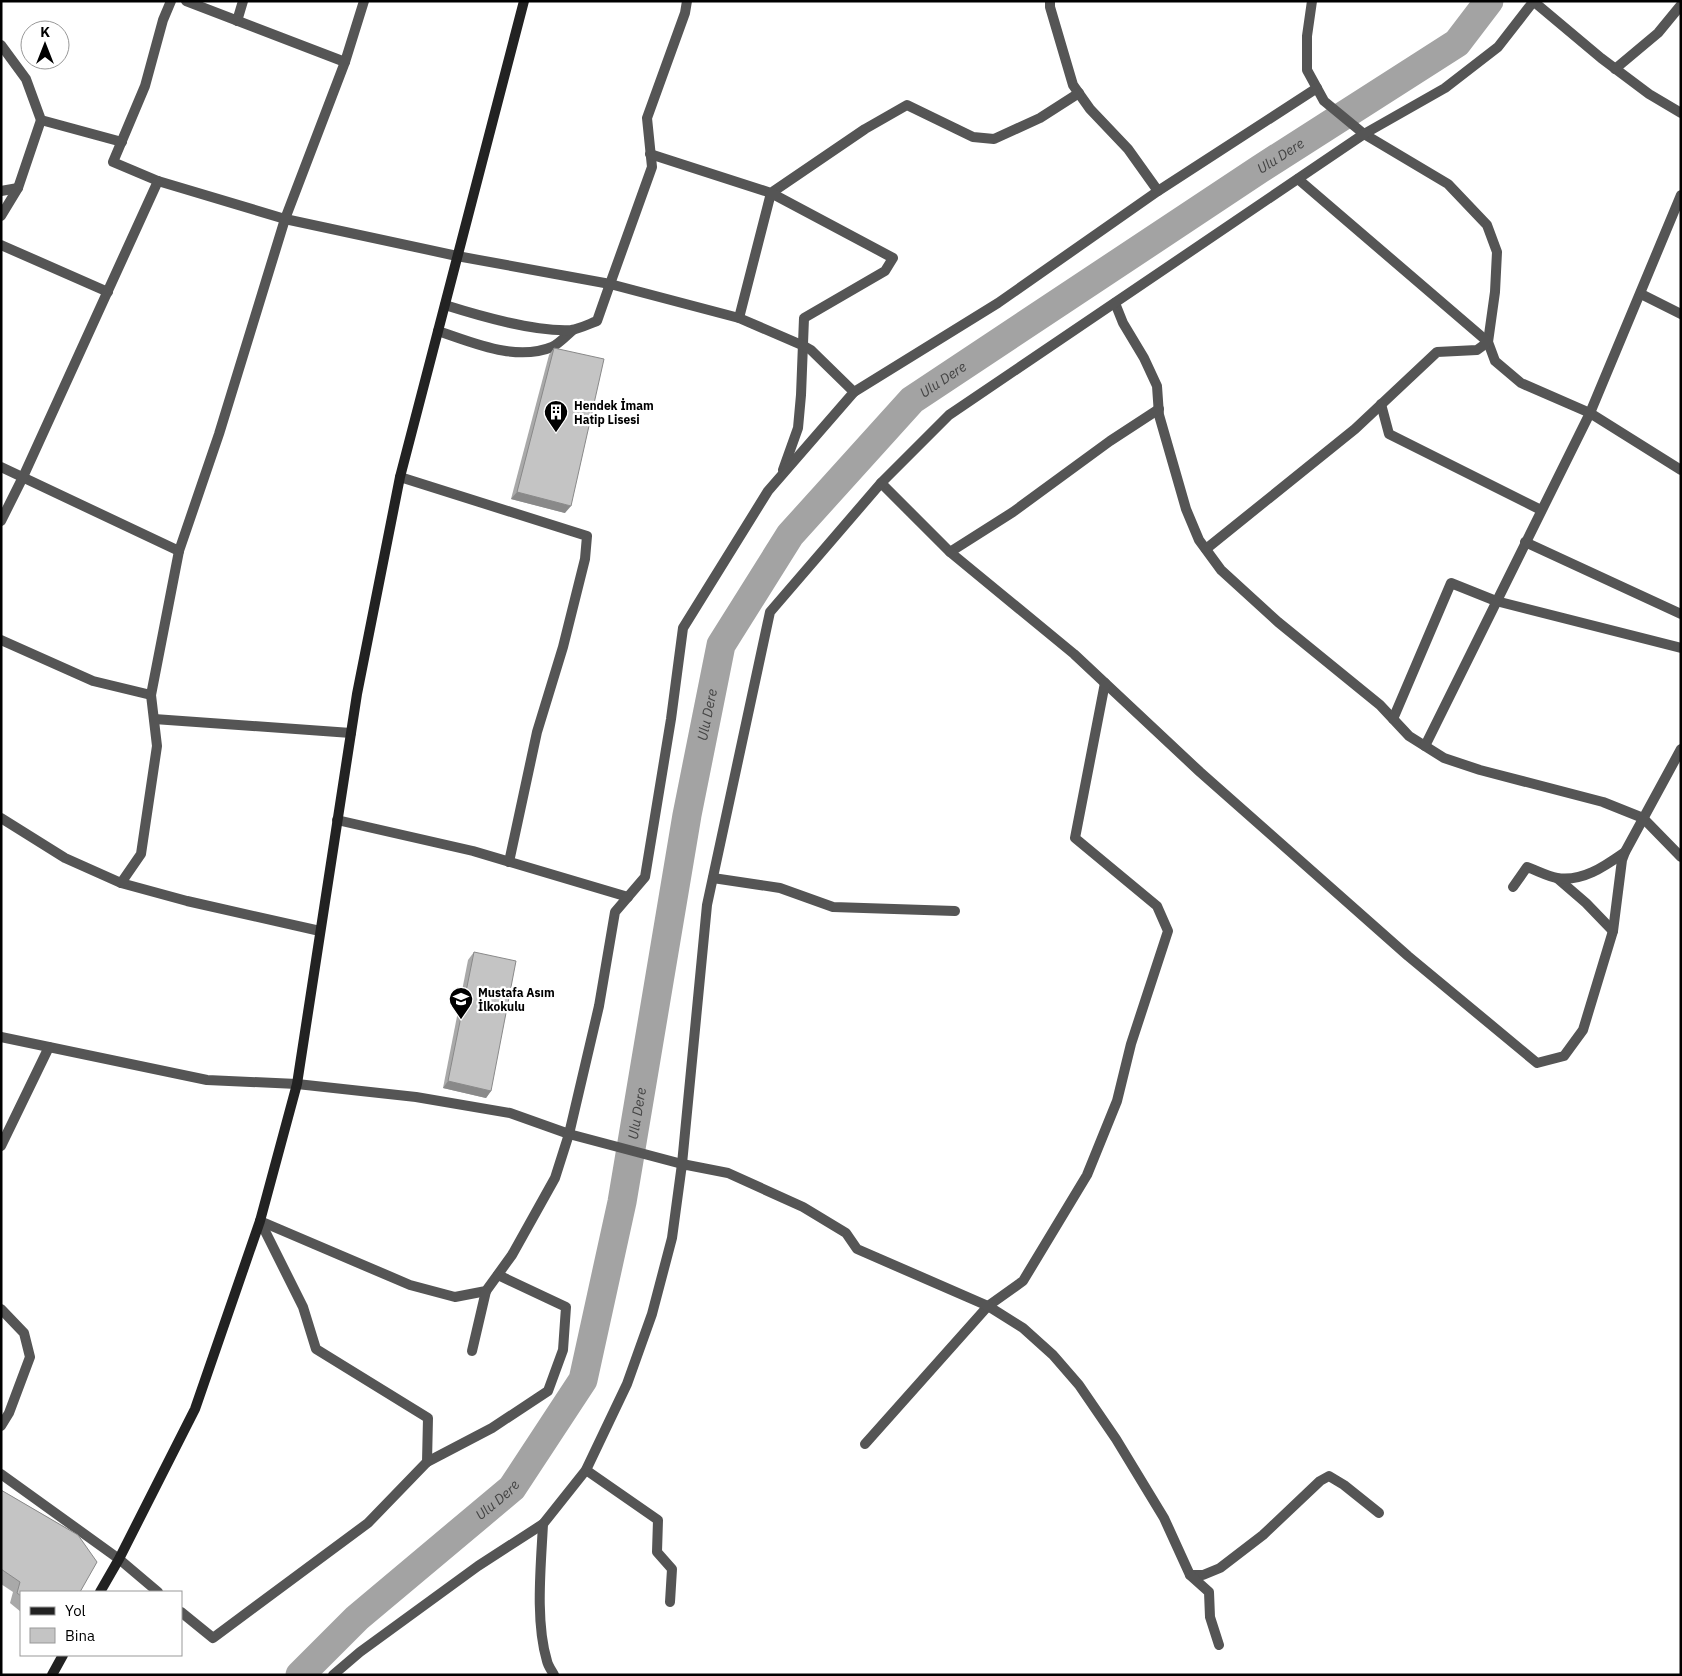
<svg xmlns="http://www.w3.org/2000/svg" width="1682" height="1676" viewBox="0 0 1682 1676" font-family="'IBM Plex Sans',sans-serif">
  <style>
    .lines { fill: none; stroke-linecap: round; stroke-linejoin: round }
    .river { stroke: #a3a3a3; stroke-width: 29 }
    .minor { stroke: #555; stroke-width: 10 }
    .secondary { stroke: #222; stroke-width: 10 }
    .wall { fill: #a9a9a9 }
    .shaded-wall { fill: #898989 }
    .building { fill: #c4c4c4; stroke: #898989 }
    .labels { text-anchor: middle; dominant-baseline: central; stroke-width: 4.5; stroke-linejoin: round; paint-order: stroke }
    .poi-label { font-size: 12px; font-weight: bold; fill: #000; stroke: #fff; text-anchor: start }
    .water-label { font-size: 14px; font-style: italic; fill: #444; stroke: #fff }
  </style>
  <rect width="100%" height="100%" fill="#fff"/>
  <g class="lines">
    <path class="river" id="s1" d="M 300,1675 L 357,1618 L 512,1488 L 583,1380 L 622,1202 L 687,815 L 721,645 L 790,535 L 912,400 L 1260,169 L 1457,43 L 1489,1"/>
    <g class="minor">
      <path d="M 171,1 L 163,20 L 145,86 L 113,162 L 158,181 L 285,219 L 457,256 L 610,284 L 652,167 L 647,118 L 685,13 L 687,1"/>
      <path d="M 186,1 L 345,62"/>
      <path d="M 1050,1 L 1050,7 L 1073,85 L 1090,109 L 1128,149 L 1158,191"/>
      <path d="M 1312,1 L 1307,36 L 1307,70 L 1324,101 L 1364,134 L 1448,184 L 1487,225 L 1497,252 L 1495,292 L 1488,342 L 1495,361 L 1521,383 L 1590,413 L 1681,470"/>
      <path d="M 1533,1 L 1601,58 L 1649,94 L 1681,113"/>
      <path d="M 237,21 L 243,1"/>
      <path d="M 1,45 L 26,79 L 41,120 L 122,142"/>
      <path d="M 1615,69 L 1658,33 L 1681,5"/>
      <path d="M 650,154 L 771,193 L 865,129 L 907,105 L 973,137 L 994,139 L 1040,118 L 1079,93"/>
      <path d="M 1,191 L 18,188"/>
      <path d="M 1,216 L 18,188 L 41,120"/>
      <path d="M 1,245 L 108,292"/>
      <path d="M 1641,294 L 1681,314"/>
      <path d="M 1115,303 L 1123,323 L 1144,358 L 1157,386 L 1159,415 L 1186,509 L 1199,540 L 1221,570 L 1278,622 L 1380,705 L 1409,736 L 1444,758 L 1480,770 L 1603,802 L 1643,818 L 1681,857"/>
      <path d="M 739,318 L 771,193 L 893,258 L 885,271 L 804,318 L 801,395 L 798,428 L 783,470"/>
      <path d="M 438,331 C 472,342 515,362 552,347 C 559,344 567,335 573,330"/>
      <path d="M 854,392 L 998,303 L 1158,191 L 1317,88"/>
      <path d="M 1381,404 L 1389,434 L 1541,510"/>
      <path d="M 1,467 L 179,551"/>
      <path d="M 400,477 L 587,536 L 585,559 L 563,647 L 537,732 L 509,862"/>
      <path d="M 881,483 L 950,552 L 1013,512 L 1110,441 L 1159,409"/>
      <path d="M 1,521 L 23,477 L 158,181"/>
      <path d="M 1525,542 L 1681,614"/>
      <path d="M 1206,549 L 1355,429 L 1437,352 L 1477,350 L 1488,342 L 1298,179"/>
      <path d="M 950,552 L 1074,654 L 1200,772 L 1408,956 L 1537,1063 L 1564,1056 L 1583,1030 L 1613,931 L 1622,860 L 1625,852 L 1681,749"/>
      <path d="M 1,640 L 93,681 L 151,695"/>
      <path d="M 154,719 L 351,733"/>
      <path d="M 1393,719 L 1451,583 L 1496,601 L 1681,648"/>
      <path d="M 1425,746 L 1590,413 L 1681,195"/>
      <path d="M 1,818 L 65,858 L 121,883 L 187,901 L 320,931"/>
      <path d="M 337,820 L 473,851 L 628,897"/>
      <path d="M 713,878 L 780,888 L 833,907 L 955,911"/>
      <path d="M 1557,878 L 1586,903 L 1613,931"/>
      <path d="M 121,883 L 141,854 L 157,746 L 151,695 L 179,551 L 219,434 L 285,219 L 345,62 L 364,1"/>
      <path d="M 1513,887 L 1527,867 C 1536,870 1547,876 1557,878 C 1583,882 1605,866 1625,852"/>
      <path d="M 1,1037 L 207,1080 L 297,1084 L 416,1097 L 510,1113 L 569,1134 L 599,1006 L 615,912 L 645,877 L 671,719 L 683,628 L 768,491 L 854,392 L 811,350 L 804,346 L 739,318 L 610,284 L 597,321 C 589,324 579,329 571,330 C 534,332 480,316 445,305"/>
      <path d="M 1,1146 L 49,1047"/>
      <path d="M 260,1221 L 410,1285 L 455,1297 L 486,1291 L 512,1255 L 555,1178 L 569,1134 L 682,1164 L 707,905 L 770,612 L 881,483 L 949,415 L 1364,134 L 1445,88 L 1498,47 L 1533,2"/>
      <path d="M 1,1309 L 24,1333 L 30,1357 L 9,1413 L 1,1426"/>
      <path d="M 472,1351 L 486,1291"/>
      <path d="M 865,1444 L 988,1306 L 1023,1281 L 1087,1175 L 1117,1101 L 1131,1044 L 1168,931 L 1157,906 L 1075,838 L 1105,683"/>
      <path d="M 427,1462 L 492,1428 L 548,1391 L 563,1350 L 566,1307 L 498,1275"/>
      <path d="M 586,1470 L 658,1520 L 657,1552 L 672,1569 L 670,1602"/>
      <path d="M 1,1474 L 119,1559 L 158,1592"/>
      <path d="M 543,1524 C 541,1565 535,1621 547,1661 C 548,1666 552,1671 554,1675"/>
      <path d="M 1190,1575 L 1203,1575 L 1220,1568 L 1263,1535 L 1320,1481 L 1329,1476 L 1344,1485 L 1379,1513"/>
      <path d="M 181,1612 L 213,1638 L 368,1523 L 427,1462 L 428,1418 L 316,1349 L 303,1307 L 260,1221"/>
      <path d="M 333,1675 L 360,1652 L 478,1566 L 543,1524 L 586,1470 L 627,1384 L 652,1314 L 672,1238 L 682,1164 L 728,1173 L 803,1207 L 846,1233 L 857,1249 L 988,1306 L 1023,1328 L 1053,1355 L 1079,1385 L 1116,1439 L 1164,1518 L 1190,1575 L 1209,1592 L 1210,1617 L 1219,1645"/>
    </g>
    <g class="secondary">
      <path d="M 100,1592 L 119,1559 L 195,1409 L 260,1221 L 297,1084 L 357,694 L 400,477 L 524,1"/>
      <path d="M 52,1675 L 63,1655"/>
    </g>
  </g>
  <g class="wall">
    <path d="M 554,348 L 565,513 L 511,499 L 549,355 Z"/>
    <path d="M 474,952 L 491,1091 L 486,1098 L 443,1088 L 468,960 Z"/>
    <path d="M 1,1490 L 78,1535 L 21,1592 L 21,1612 L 10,1603 L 13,1592 L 1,1584 Z"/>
  </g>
  <g class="shaded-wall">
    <path d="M 517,492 L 571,506 L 565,513 L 511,499 Z"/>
    <path d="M 448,1081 L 491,1091 L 486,1098 L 443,1088 Z"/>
  </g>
  <g class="building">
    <path d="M 554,348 L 604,359 L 571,506 L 517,492 Z"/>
    <path d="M 474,952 L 516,961 L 491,1091 L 448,1081 Z"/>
    <path d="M 1,1490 L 78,1535 L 97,1562 L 80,1592 L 21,1592 L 21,1596 L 17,1593 L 20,1582 L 1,1569 Z"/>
  </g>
  <defs>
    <g id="building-pin" transform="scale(1.25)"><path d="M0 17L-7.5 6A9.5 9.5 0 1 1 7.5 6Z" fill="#000" stroke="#fff"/><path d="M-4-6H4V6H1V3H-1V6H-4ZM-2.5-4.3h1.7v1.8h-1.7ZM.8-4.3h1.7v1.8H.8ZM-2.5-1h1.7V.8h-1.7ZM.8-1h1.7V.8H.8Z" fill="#fff"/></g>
    <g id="school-pin" transform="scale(1.25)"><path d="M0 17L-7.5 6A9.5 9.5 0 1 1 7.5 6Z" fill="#000" stroke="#fff"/><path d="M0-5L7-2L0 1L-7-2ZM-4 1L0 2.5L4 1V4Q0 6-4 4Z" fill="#fff"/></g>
  </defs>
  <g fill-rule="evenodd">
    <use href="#building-pin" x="556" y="412"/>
    <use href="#school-pin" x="461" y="999"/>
  </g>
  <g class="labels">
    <g class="poi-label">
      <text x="574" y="405">Hendek İmam<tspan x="574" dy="14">Hatip Lisesi</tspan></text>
      <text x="478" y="992">Mustafa Asım<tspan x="478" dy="14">İlkokulu</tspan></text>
    </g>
    <g class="water-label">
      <text stroke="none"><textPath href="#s1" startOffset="1914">Ulu Dere</textPath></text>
      <text stroke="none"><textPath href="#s1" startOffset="1509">Ulu Dere</textPath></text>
      <text stroke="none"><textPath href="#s1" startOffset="1089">Ulu Dere</textPath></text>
      <text stroke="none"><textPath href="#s1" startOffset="684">Ulu Dere</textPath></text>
      <text stroke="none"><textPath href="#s1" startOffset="264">Ulu Dere</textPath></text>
    </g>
  </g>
  <rect width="1682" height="1676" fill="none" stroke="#000000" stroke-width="5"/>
  <rect x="20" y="1591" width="162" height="65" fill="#ffffff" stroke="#999999"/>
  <rect x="30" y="1607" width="25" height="8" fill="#222222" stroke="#999999"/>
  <text x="65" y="1616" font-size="15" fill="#000000">Yol</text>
  <rect x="30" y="1628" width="25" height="15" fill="#c4c4c4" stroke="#999999"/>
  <text x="65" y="1641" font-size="15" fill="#000000">Bina</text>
  <g transform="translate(45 45)"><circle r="24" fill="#ffffff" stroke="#999999"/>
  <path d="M0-4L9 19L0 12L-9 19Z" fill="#000000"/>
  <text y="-8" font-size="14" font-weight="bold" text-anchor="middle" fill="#000000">K</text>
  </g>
</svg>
